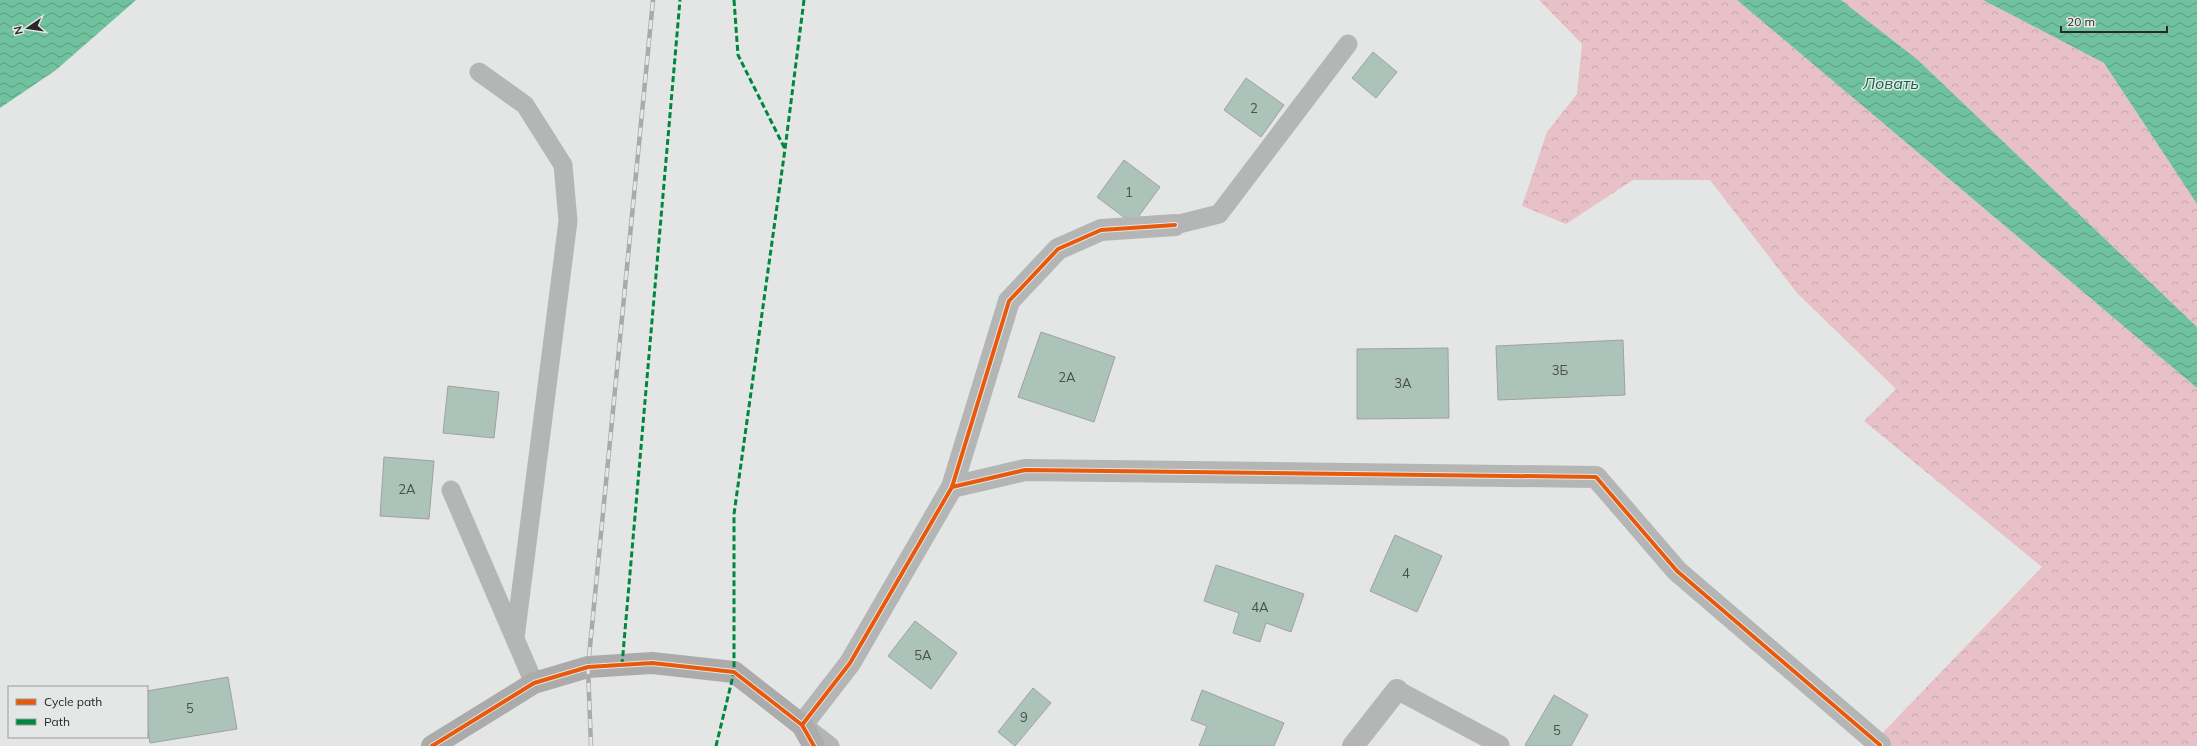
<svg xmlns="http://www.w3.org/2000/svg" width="2197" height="746" viewBox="0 0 2197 746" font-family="Mulish,sans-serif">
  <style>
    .forest { fill: url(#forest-crowns) }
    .water { fill: url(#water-waves) }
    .building { fill: #acc3b9; stroke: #a0a1a0 }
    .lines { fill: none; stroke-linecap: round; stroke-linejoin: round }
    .lane { stroke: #b4b5b5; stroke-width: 19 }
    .street { stroke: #b4b5b5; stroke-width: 22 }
    .secondary { stroke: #ababab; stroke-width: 22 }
    .rail-casing { stroke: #a9aaaa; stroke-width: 4.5 }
    .rail { stroke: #e3e7e5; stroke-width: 3; stroke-dasharray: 9; stroke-linecap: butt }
    .quiet { stroke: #00873e; stroke-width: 3; stroke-dasharray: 6 3; stroke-linecap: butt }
    .cycleway-casing { stroke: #e3e7e5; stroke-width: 6 }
    .cycleway { stroke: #e8590c; stroke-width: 4 }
    .labels { text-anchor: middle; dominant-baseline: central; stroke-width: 3; stroke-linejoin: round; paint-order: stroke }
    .number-label { font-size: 13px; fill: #49504d }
    .water-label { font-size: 16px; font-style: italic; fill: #136746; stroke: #e3e7e5 }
  </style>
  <defs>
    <pattern id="forest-crowns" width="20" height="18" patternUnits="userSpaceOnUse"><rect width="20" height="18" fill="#e7c1c7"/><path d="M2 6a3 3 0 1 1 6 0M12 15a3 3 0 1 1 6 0" fill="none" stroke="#c6a6ab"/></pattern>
    <pattern id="water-waves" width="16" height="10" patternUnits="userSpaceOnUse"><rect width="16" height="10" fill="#70c19e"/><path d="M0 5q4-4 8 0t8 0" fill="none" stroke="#5c9d81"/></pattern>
  </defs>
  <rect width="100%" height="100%" fill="#e4e6e5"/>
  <g class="forest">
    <path d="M 1539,0 L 1737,0 L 2197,388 L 2197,746 L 1870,746 L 2042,567 L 1864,421 L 1896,389 L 1797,293 L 1710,180 L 1633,180 L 1566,224 L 1522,206 L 1547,132 L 1577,94 L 1582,44 Z"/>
    <path d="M 1841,0 L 1983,0 L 2104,63 L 2197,204 L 2197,327 L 1918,60 Z"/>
  </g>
  <g class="water">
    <path d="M 0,0 L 136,0 L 56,70 L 0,108 Z"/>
    <path d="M 1737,0 L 1841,0 L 1918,60 L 2197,327 L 2197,388 Z"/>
    <path d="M 1983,0 L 2197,0 L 2197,204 L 2104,63 Z"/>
  </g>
  <g class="building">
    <path d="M 1373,52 L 1397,72 L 1376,98 L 1352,78 Z"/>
    <path d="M 1246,78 L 1284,105 L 1261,137 L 1224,110 Z"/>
    <path d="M 1124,160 L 1160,187 L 1133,224 L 1097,197 Z"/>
    <path d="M 1041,332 L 1115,357 L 1094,422 L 1018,397 Z"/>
    <path d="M 1623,340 L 1625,395 L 1498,400 L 1496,346 Z"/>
    <path d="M 1448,348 L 1449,418 L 1357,419 L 1357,349 Z"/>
    <path d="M 448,386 L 499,392 L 494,438 L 443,433 Z"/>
    <path d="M 384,457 L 434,461 L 429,519 L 380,516 Z"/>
    <path d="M 1395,535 L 1442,556 L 1417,612 L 1370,591 Z"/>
    <path d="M 1216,565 L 1304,594 L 1291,632 L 1266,623 L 1260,642 L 1233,633 L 1239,613 L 1204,601 Z"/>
    <path d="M 915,621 L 957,653 L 931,689 L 888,656 Z"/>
    <path d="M 228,677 L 237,729 L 150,743 L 147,726 L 147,691 Z"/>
    <path d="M 1033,688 L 1051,703 L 1015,746 L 998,732 Z"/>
    <path d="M 1202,690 L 1284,723 L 1274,746 L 1199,746 L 1207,726 L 1191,720 Z"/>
    <path d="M 1554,695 L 1588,715 L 1571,746 L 1528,746 L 1525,745 Z"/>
  </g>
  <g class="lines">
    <g class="lane">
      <path d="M 479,72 L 525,105 L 563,165 L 568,221 L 515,638"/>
      <path d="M 1175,225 L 1219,214 L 1348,44"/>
      <path d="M 451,490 L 534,683"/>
      <path d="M 1397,690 L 1500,745"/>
      <path d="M 804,726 L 830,746"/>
    </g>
    <g class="street">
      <path d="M 952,487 L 1025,470 L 1596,477 L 1677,571 L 1880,745"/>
      <path d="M 802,725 L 850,663 L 952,487 L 1009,301 L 1058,249 L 1101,230 L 1175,225"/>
      <path d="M 1353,746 L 1397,690"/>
    </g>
    <path class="secondary" d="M 432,746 L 534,683 L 588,667 L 652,663 L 734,672 L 802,725 L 814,746"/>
    <g class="rail-casing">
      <path id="rail" d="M 591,746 L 588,667 L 653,0"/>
    </g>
    <use href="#rail" class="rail"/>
    <g class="quiet">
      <path d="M 734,0 L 738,55 L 785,149"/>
      <path d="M 622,665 L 680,0"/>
      <path d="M 716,746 L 734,672 L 734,514 L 785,149 L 804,0"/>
    </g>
    <g class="cycleway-casing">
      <g id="cycleway">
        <path d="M 952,487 L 1025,470 L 1596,477 L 1677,571 L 1880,745"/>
        <path d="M 802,725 L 850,663 L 952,487 L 1009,301 L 1058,249 L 1101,230 L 1175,225"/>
        <path d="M 432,746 L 534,683 L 588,667 L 652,663 L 734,672 L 802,725 L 814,746"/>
      </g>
    </g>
    <use href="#cycleway" class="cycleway"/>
  </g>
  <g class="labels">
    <g class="number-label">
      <text x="1254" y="108">2</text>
      <text x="1129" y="192">1</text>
      <text x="1560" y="370">3Б</text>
      <text x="1067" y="377">2А</text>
      <text x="1403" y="383">3А</text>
      <text x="407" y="489">2А</text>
      <text x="1406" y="573">4</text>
      <text x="1260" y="607">4А</text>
      <text x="923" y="655">5А</text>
      <text x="190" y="708">5</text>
      <text x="1024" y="717">9</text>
      <text x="1557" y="730">5</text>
    </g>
    <g class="water-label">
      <text x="1891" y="83">Ловать</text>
    </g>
  </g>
  <rect x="8" y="686" width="140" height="52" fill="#e3e7e5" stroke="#989b9a"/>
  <rect x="16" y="699" width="20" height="6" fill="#e8590c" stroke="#989b9a"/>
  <text x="44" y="706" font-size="12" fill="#282929">Cycle path</text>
  <rect x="16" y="719" width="20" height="6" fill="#00873e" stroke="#989b9a"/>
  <text x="44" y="726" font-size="12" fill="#282929">Path</text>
  <g transform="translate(28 28) rotate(257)" stroke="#e3e7e5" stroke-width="3" paint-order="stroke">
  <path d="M0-3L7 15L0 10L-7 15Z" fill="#282929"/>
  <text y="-6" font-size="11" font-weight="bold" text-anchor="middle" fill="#282929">N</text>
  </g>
  <path d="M2061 26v6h106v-6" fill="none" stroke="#282929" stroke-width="2"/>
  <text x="2067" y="26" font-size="12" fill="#282929" stroke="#e3e7e5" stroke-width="3" paint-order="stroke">20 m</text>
</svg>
